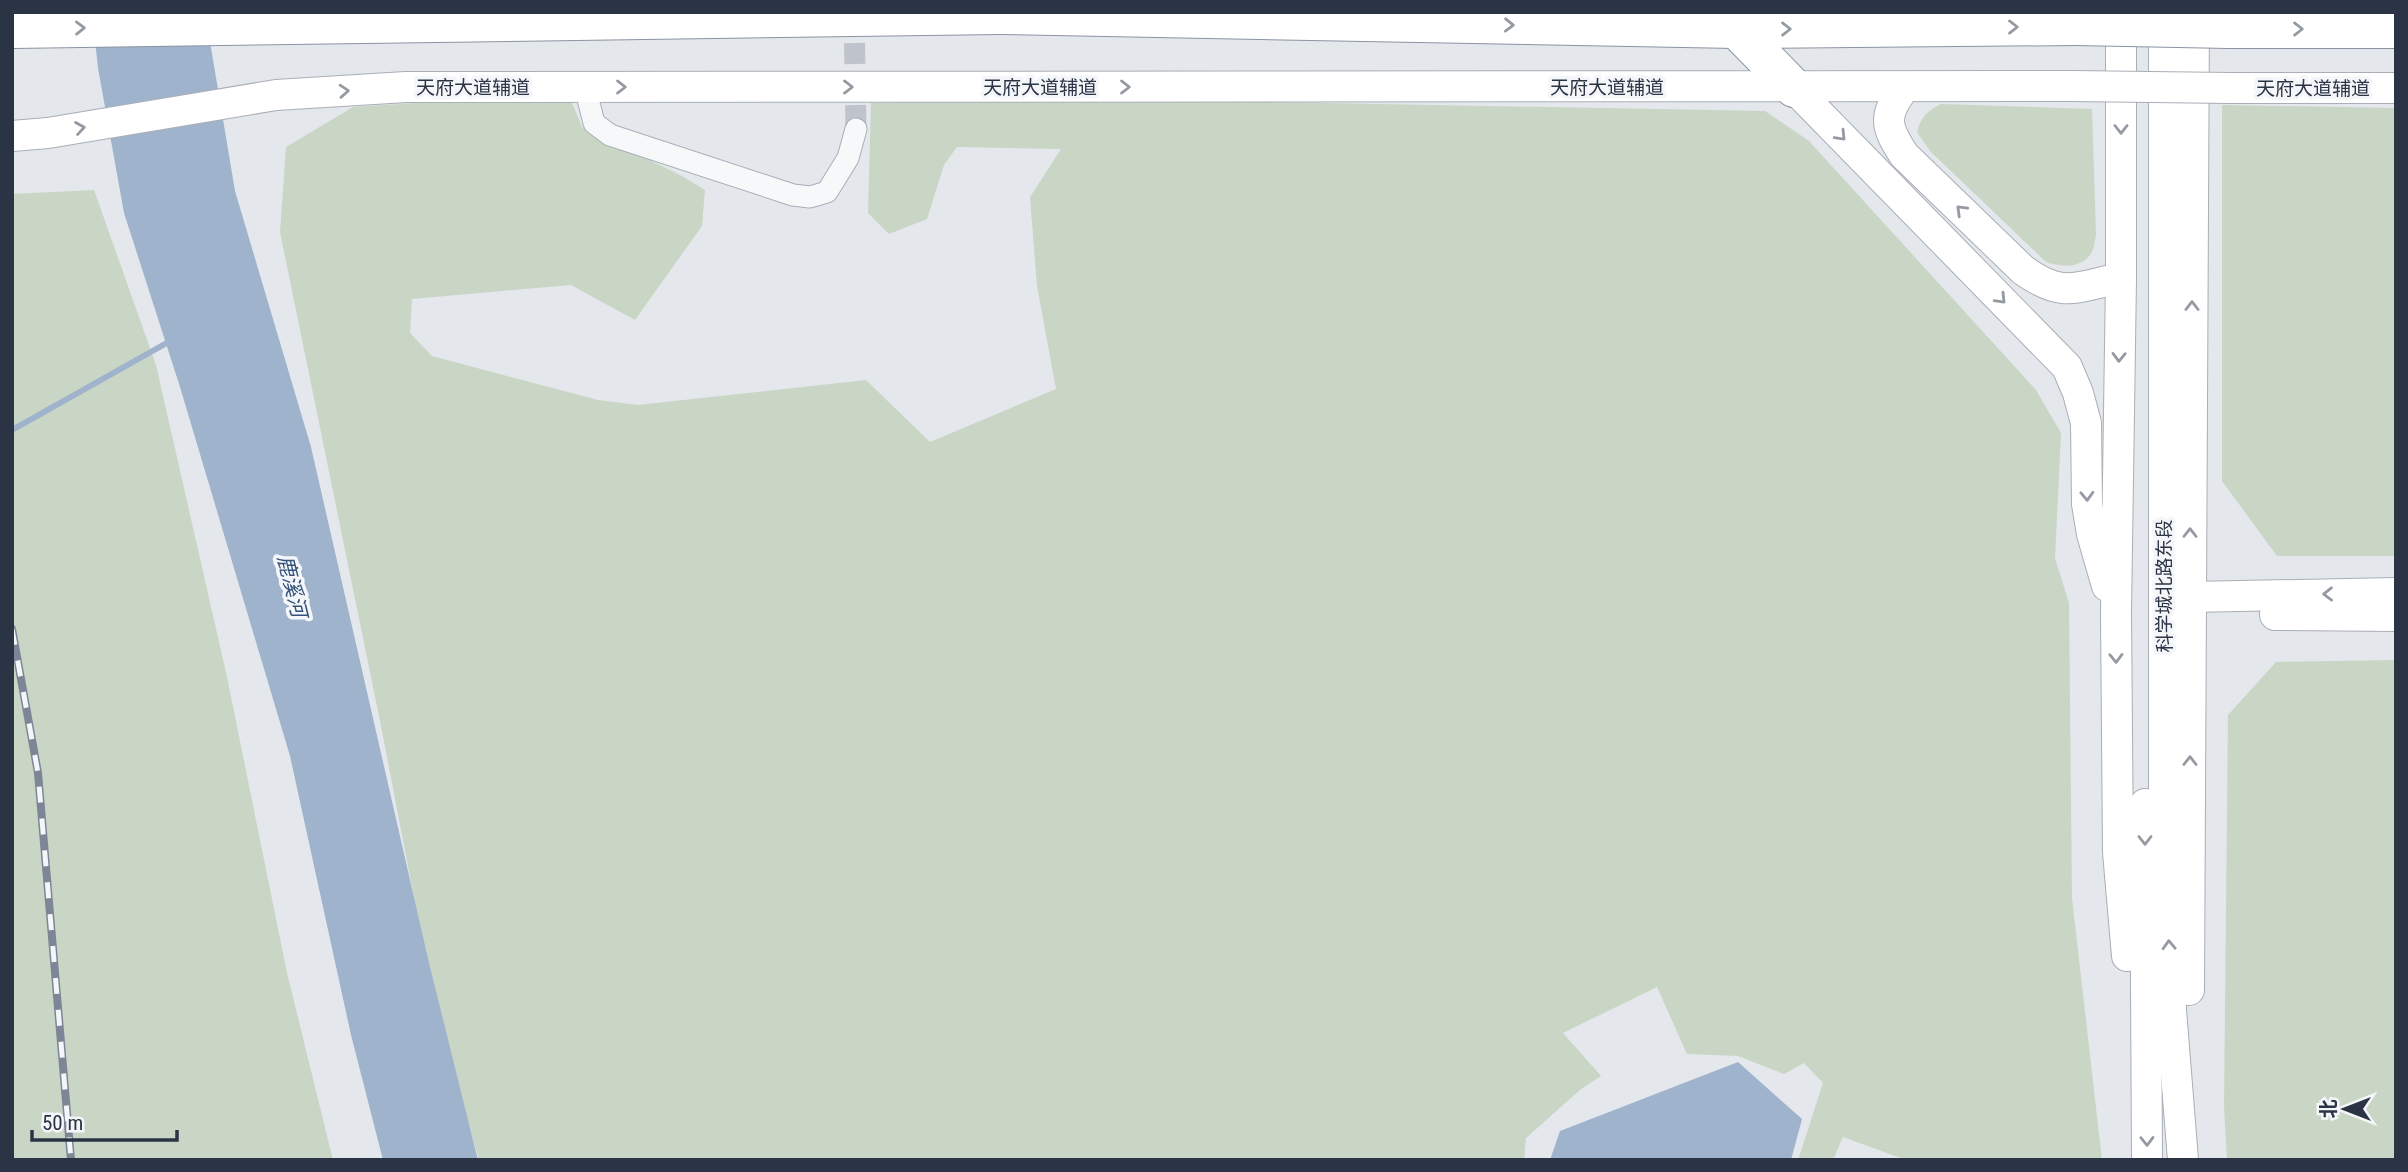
<svg xmlns="http://www.w3.org/2000/svg" width="2408" height="1172" viewBox="0 0 2408 1172" font-family="'Roboto Condensed','Noto Sans SC',sans-serif">
  <style>
    .green { fill: #c9d6c5 }
    .water { fill: #9fb4cc }
    .lines { fill: none; stroke-linecap: round; stroke-linejoin: round }
    .stream { stroke: #9fb4cc; stroke-width: 6 }
    .street-tunnel { stroke: #bfc3cb; stroke-width: 21; stroke-dasharray: 21 10; stroke-linecap: butt }
    .street-casing { stroke: #a9aeb7; stroke-width: 23 }
    .secondary-casing { stroke: #a9aeb7; stroke-width: 32 }
    .highway-casing { stroke: #8b94a3; stroke-width: 40 }
    .street { stroke: #f7f8fa; stroke-width: 21 }
    .secondary { stroke: #fff; stroke-width: 30 }
    .highway { stroke: #fff; stroke-width: 38 }
    .rail-casing { stroke: #7d8696; stroke-width: 8 }
    .rail { stroke: #f4f6f9; stroke-width: 5; stroke-dasharray: 16; stroke-linecap: butt }
    .secondary-bridge-casing { stroke: #a9aeb7; stroke-width: 32; stroke-linecap: butt }
    .highway-bridge-casing { stroke: #8b94a3; stroke-width: 40; stroke-linecap: butt }
    .secondary-bridge { stroke: #fff; stroke-width: 30 }
    .highway-bridge { stroke: #fff; stroke-width: 38 }
    .oneway { stroke: #959aa2 }
    .labels { text-anchor: middle; dominant-baseline: central; stroke-width: 7; stroke-linejoin: round; paint-order: stroke }
    .street-label { font-size: 19px; fill: #2b3445; stroke: #f4f6f9 }
    .water-label { font-size: 21px; font-style: italic; fill: #34527a; stroke: #f4f6f9 }
  </style>
  <rect width="100%" height="100%" fill="#e4e7ec"/>
  <g class="green">
    <path d="M 568,93 L 582,127 L 682,176 L 705,190 L 702,226 L 635,320 L 571,285 L 412,299 L 410,333 L 432,356 L 598,400 L 638,405 L 866,380 L 930,442 L 1056,389 L 1037,286 L 1030,197 L 1061,149 L 957,147 L 944,165 L 927,219 L 889,234 L 868,213 L 871,103 L 1051,98 L 1765,111 L 1809,141 L 2036,390 L 2061,433 L 2055,558 L 2069,603 L 2072,898 L 2102,1160 L 1906,1160 L 1843,1137 L 1833,1160 L 1798,1160 L 1823,1083 L 1804,1063 L 1784,1074 L 1738,1056 L 1687,1054 L 1657,987 L 1563,1033 L 1601,1076 L 1581,1089 L 1526,1138 L 1524,1160 L 479,1160 L 433,997 L 382,731 L 280,232 L 286,147 L 353,107 Z"/>
    <path d="M 1941,104 L 2092,109 L 2096,235 C 2095,240 2094,248 2092,252 C 2082,269 2061,267 2046,262 L 1930,151 L 1917,132 C 1921,117 1927,111 1941,104 Z"/>
    <path d="M 2222,105 L 2396,108 L 2396,556 L 2277,556 L 2222,481 Z"/>
    <path d="M 94,190 L 156,365 L 227,677 L 287,973 L 333,1160 L 12,1160 L 12,194 Z"/>
    <path d="M 2396,660 L 2396,1160 L 2227,1160 L 2224,1106 L 2228,715 L 2276,662 Z"/>
  </g>
  <g class="water">
    <path d="M 92,12 L 205,12 L 235,191 L 311,447 L 429,963 L 478,1160 L 383,1160 L 351,1035 L 290,756 L 180,387 L 124,213 L 98,68 Z"/>
    <path d="M 1738,1062 L 1802,1119 L 1791,1160 L 1550,1160 L 1560,1131 Z"/>
  </g>
  <g class="lines">
    <path class="stream" d="M 12,430 L 172,340"/>
    <path class="street-tunnel" d="M 854,12 L 856,129"/>
    <g class="street-casing">
      <path id="street" d="M 585,87 L 594,123 L 610,135 L 793,195 L 810,197 L 827,192 L 848,158 L 856,129"/>
    </g>
    <g class="secondary-casing">
      <g id="secondary">
        <path d="M 2121,12 L 2121,278 L 2116,613 L 2118,852 L 2127,956"/>
        <path d="M 2164,12 L 2164,816 L 2171,1010 L 2183,1160"/>
        <path d="M 1794,88 L 2067,367 L 2078,393 L 2086,423 L 2087,504 L 2092,534 L 2107,586"/>
        <path d="M 1904,88 C 1883,116 1885,126 1904,155 L 2023,270 C 2063,299 2076,287 2121,278"/>
        <path d="M 2230,88 L 2396,88"/>
        <path d="M 12,136 L 48,133 L 276,95 L 406,87 L 2072,86"/>
        <path d="M 2190,597 L 2396,593"/>
        <path d="M 2275,615 L 2396,616"/>
        <path d="M 2145,804 L 2147,1160"/>
        <path d="M 2189,990 L 2194,12"/>
      </g>
    </g>
    <g class="highway-casing">
      <g id="highway">
        <path d="M 1000,15 L 1736,29 L 2076,26"/>
        <path d="M 1736,29 L 1794,88"/>
        <path d="M 2229,29 L 2396,29"/>
      </g>
    </g>
    <use href="#street" class="street"/>
    <use href="#secondary" class="secondary"/>
    <use href="#highway" class="highway"/>
    <g class="rail-casing">
      <path id="rail" d="M 12,629 L 38,773 L 71,1160"/>
    </g>
    <use href="#rail" class="rail"/>
    <g class="secondary-bridge-casing">
      <path id="secondary-bridge" d="M 2072,86 L 2230,88"/>
    </g>
    <g class="highway-bridge-casing">
      <g id="highway-bridge">
        <path d="M 2076,26 L 2229,29"/>
        <path d="M 12,29 L 1000,15"/>
      </g>
    </g>
    <use href="#secondary-bridge" class="secondary-bridge"/>
    <use href="#highway-bridge" class="highway-bridge"/>
  </g>
  <defs><path id="oneway-chevron" d="M-2-3.5L2.5 0L-2 3.5" fill="none" stroke-width="1.6" stroke-linecap="round" stroke-linejoin="round" transform="scale(1.75)"/></defs>
  <g class="oneway">
    <use href="#oneway-chevron" transform="translate(1509 25) rotate(1)"/>
    <use href="#oneway-chevron" transform="translate(2013 27)"/>
    <use href="#oneway-chevron" transform="translate(80 28) rotate(-1)"/>
    <use href="#oneway-chevron" transform="translate(1786 29)"/>
    <use href="#oneway-chevron" transform="translate(2298 29)"/>
    <use href="#oneway-chevron" transform="translate(621 87)"/>
    <use href="#oneway-chevron" transform="translate(848 87)"/>
    <use href="#oneway-chevron" transform="translate(1125 87)"/>
    <use href="#oneway-chevron" transform="translate(344 91) rotate(-4)"/>
    <use href="#oneway-chevron" transform="translate(80 128) rotate(-9)"/>
    <use href="#oneway-chevron" transform="translate(2121 129) rotate(90)"/>
    <use href="#oneway-chevron" transform="translate(1841 136) rotate(46)"/>
    <use href="#oneway-chevron" transform="translate(1961 210) rotate(-136)"/>
    <use href="#oneway-chevron" transform="translate(2001 299) rotate(46)"/>
    <use href="#oneway-chevron" transform="translate(2192 306) rotate(-90)"/>
    <use href="#oneway-chevron" transform="translate(2119 357) rotate(91)"/>
    <use href="#oneway-chevron" transform="translate(2087 496) rotate(88)"/>
    <use href="#oneway-chevron" transform="translate(2190 533) rotate(-90)"/>
    <use href="#oneway-chevron" transform="translate(2328 594) rotate(179)"/>
    <use href="#oneway-chevron" transform="translate(2116 658) rotate(89)"/>
    <use href="#oneway-chevron" transform="translate(2190 761) rotate(-90)"/>
    <use href="#oneway-chevron" transform="translate(2145 840) rotate(90)"/>
    <use href="#oneway-chevron" transform="translate(2169 945) rotate(-92)"/>
    <use href="#oneway-chevron" transform="translate(2147 1141) rotate(89)"/>
  </g>
  <g class="labels">
    <g class="street-label">
      <text x="473" y="87">天府大道辅道</text>
      <text x="1040" y="87">天府大道辅道</text>
      <text x="1607" y="87">天府大道辅道</text>
      <text x="2313" y="88">天府大道辅道</text>
      <text transform="translate(2164 586) rotate(-90)">科学城北路东段</text>
    </g>
    <g class="water-label">
      <text transform="translate(292 586) rotate(76)">鹿溪河</text>
    </g>
  </g>
  <rect width="2408" height="1172" fill="none" stroke="#2b3445" stroke-width="28"/>
  <g transform="translate(2345 1109) rotate(270)" stroke="#f4f6f9" stroke-width="5" paint-order="stroke">
  <path d="M0-5L12 26L0 18L-12 26Z" fill="#2b3445"/>
  <text y="-10" font-size="19" font-weight="bold" text-anchor="middle" fill="#2b3445">北</text>
  </g>
  <path d="M32 1130v10h145v-10" fill="none" stroke="#2b3445" stroke-width="3.5"/>
  <text x="42" y="1130" font-size="21" fill="#2b3445" stroke="#f4f6f9" stroke-width="5" paint-order="stroke">50 m</text>
</svg>
